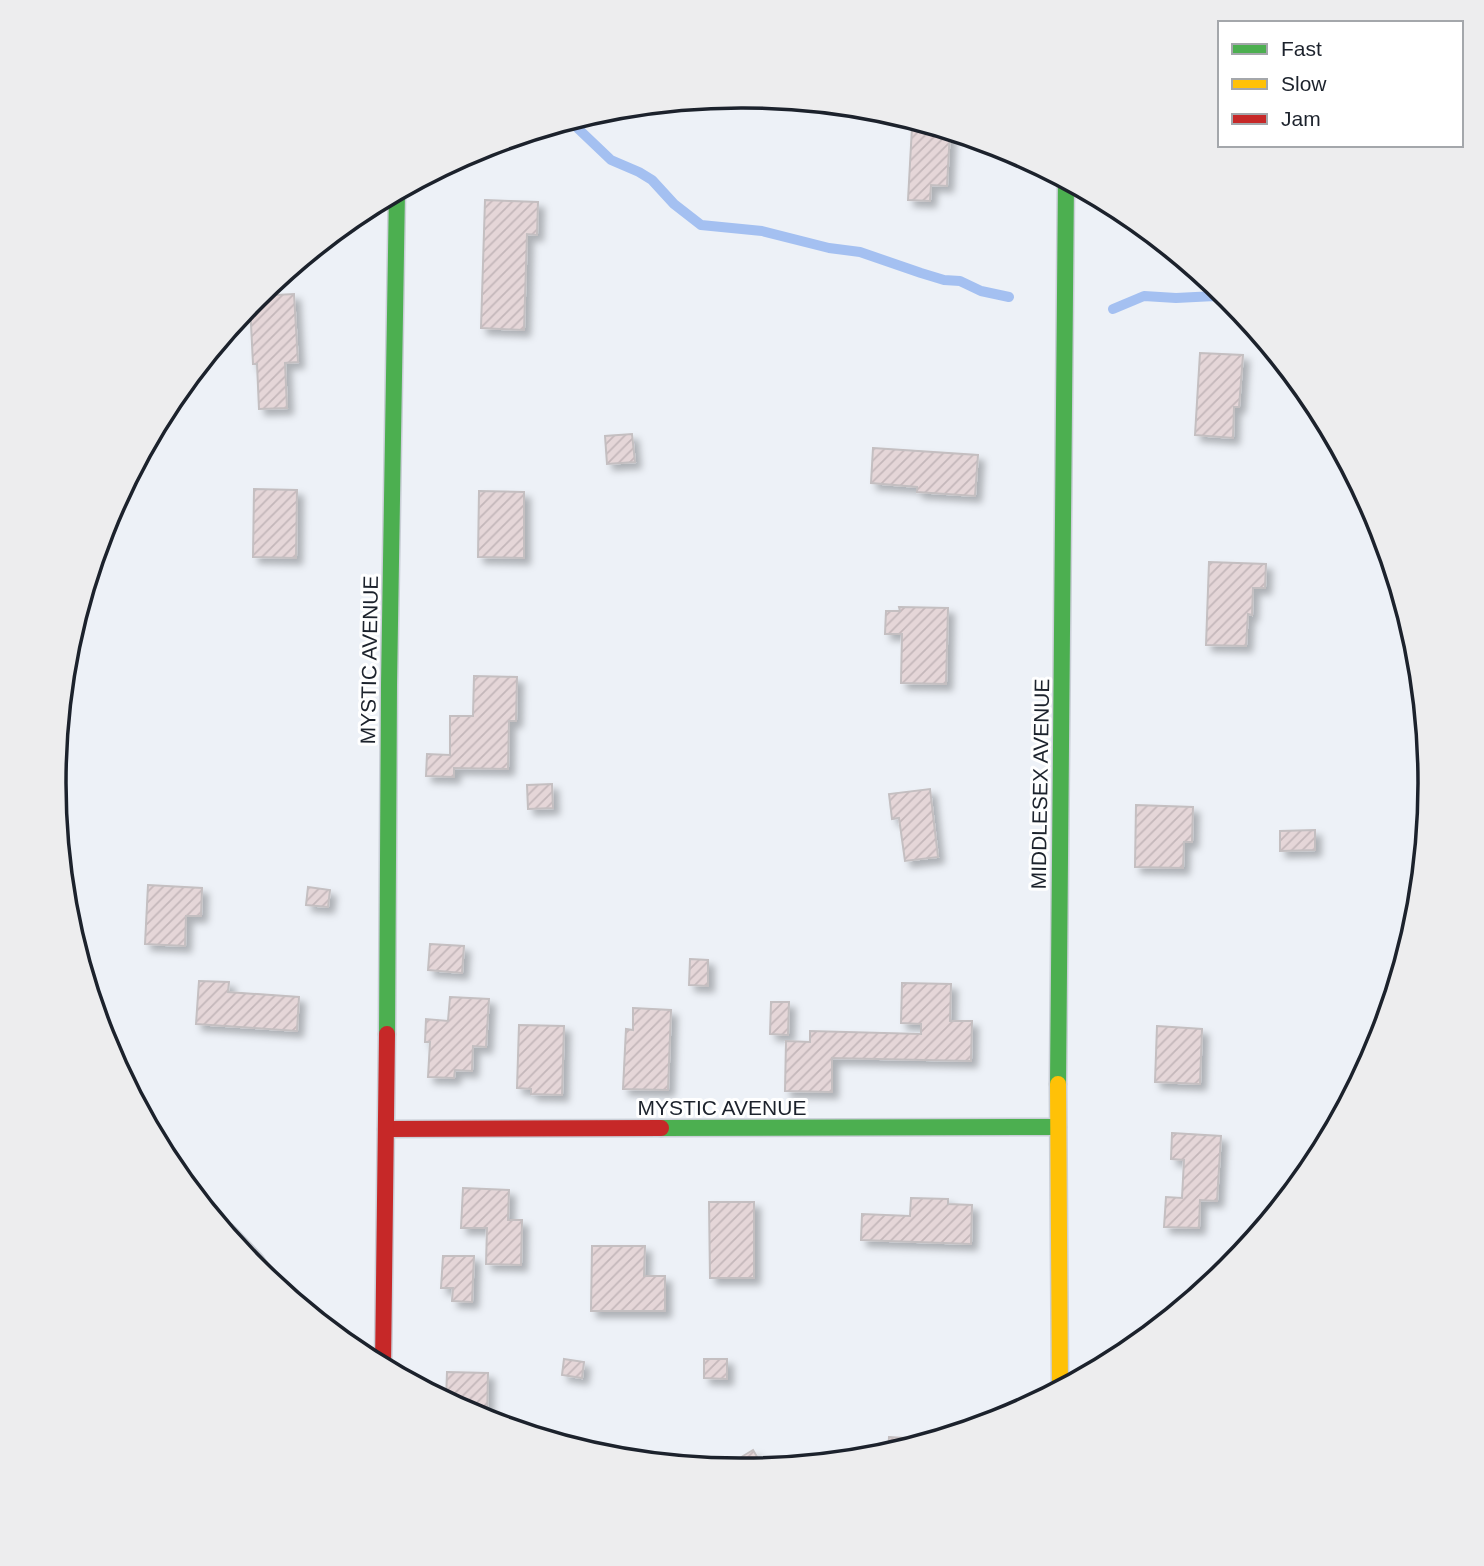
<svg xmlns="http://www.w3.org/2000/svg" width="1484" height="1566" viewBox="0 0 1484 1566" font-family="Helvetica,sans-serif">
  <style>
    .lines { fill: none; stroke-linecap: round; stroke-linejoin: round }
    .stream { stroke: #a4c0f1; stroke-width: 10 }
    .building { fill: url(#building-hatch); stroke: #c4bfc1; stroke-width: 2; filter: url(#shadow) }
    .lane-casing { stroke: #cacfd7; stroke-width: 23 }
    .fast-casing { stroke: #cacfd7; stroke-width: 19 }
    .slow-casing { stroke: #cacfd7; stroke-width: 19 }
    .jam-casing { stroke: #cacfd7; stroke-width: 19 }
    .lane { stroke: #fcfdfe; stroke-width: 19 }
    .fast { stroke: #4caf50; stroke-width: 16 }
    .slow { stroke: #ffc107; stroke-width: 16 }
    .jam { stroke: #c62828; stroke-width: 16 }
    .labels { text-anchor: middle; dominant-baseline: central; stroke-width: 6; stroke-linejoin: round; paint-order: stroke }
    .street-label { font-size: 21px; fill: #1c222c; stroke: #fff }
    .rim { fill: none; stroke: #1c222c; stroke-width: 3.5 }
  </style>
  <defs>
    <pattern id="building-hatch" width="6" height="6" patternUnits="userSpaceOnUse" patternTransform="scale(1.75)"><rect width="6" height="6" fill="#e5d6d8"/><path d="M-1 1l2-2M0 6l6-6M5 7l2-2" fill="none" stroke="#c4b7ba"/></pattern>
    <filter id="shadow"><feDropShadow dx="6" dy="6" stdDeviation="3.5" flood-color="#0004"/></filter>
  </defs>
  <rect width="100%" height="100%" fill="#edf1f7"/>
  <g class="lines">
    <g class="stream">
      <path d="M 569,120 L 611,160 L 639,172 L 652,180 L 674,204 L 701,225 L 762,231 L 829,248 L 860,252 L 921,273 L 944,280 L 960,281 L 981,291 L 1009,297"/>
      <path d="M 1113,309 L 1144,296 L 1176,298 L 1215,296 L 1229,297"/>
    </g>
  </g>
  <g class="building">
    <path d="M 912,127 L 943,129 L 950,131 L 947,186 L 931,185 L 930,201 L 908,200 Z"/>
    <path d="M 485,200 L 538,202 L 537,235 L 527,234 L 524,330 L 481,328 Z"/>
    <path d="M 294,294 L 298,362 L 285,363 L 287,408 L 259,409 L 257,364 L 253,364 L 250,304 L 256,296 Z"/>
    <path d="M 1200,353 L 1243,355 L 1239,407 L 1234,407 L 1233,438 L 1195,435 Z"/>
    <path d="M 632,434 L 635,462 L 607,464 L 605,436 Z"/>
    <path d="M 873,448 L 978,455 L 975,496 L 917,492 L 917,487 L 871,483 Z"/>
    <path d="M 254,489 L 297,490 L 296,558 L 253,557 Z"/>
    <path d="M 479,491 L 524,492 L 524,558 L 478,557 Z"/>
    <path d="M 1209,562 L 1266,564 L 1265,588 L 1253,588 L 1252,615 L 1248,614 L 1246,646 L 1206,645 Z"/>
    <path d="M 899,607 L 948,608 L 946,684 L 901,683 L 902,634 L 885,634 L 886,611 L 900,611 Z"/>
    <path d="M 474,676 L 517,677 L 516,721 L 509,721 L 508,769 L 454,768 L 454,777 L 426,776 L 427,754 L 450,755 L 450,716 L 473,716 Z"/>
    <path d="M 552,784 L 553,808 L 528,809 L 527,785 Z"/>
    <path d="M 930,789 L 938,857 L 905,861 L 899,818 L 892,819 L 889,794 Z"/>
    <path d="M 1136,805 L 1193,807 L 1192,842 L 1184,842 L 1183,868 L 1135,867 Z"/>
    <path d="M 1315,830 L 1315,850 L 1280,851 L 1280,831 Z"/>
    <path d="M 148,885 L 202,888 L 201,916 L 186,916 L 185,946 L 145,944 Z"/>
    <path d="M 308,887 L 330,890 L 328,907 L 306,905 Z"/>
    <path d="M 430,944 L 464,946 L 462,973 L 428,970 Z"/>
    <path d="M 690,959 L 708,960 L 708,986 L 689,985 Z"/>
    <path d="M 199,981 L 229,982 L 228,992 L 299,997 L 297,1031 L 196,1024 Z"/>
    <path d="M 902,983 L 951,984 L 950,1021 L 972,1021 L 971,1061 L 832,1058 L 832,1092 L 785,1091 L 786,1041 L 810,1042 L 810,1031 L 921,1034 L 921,1024 L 901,1023 Z"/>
    <path d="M 450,997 L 489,999 L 486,1047 L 473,1046 L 472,1071 L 455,1070 L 454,1078 L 428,1077 L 430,1042 L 425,1042 L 426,1019 L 448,1021 Z"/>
    <path d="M 771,1002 L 789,1002 L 788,1035 L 770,1034 Z"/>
    <path d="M 633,1008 L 671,1010 L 668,1090 L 623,1089 L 626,1029 L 633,1030 Z"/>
    <path d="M 519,1025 L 564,1026 L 562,1095 L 531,1094 L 531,1089 L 517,1088 Z"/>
    <path d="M 1157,1026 L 1202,1029 L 1200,1084 L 1155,1082 Z"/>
    <path d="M 1172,1133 L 1221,1136 L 1217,1201 L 1200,1200 L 1199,1228 L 1164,1227 L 1166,1197 L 1182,1198 L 1184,1160 L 1171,1159 Z"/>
    <path d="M 463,1188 L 509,1190 L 508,1220 L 522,1220 L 521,1265 L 486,1264 L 487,1228 L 461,1228 Z"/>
    <path d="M 911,1198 L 948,1199 L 948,1204 L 972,1205 L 971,1244 L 861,1240 L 862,1214 L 910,1216 Z"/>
    <path d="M 709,1202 L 754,1202 L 754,1278 L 710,1278 Z"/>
    <path d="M 592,1246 L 645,1246 L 644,1276 L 665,1276 L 665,1311 L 591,1311 Z"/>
    <path d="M 443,1256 L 474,1256 L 472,1302 L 452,1301 L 453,1288 L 441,1288 Z"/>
    <path d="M 564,1359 L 584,1362 L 582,1378 L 562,1375 Z"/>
    <path d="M 704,1359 L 727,1359 L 727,1379 L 704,1378 Z"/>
    <path d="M 447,1372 L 488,1373 L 487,1421 L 478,1418 L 446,1401 Z"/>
    <path d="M 889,1437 L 935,1440 L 888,1454 Z"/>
    <path d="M 753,1450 L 762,1465 L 754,1470 L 745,1470 L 738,1459 Z"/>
  </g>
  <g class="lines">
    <g class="lane-casing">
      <path id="lane" d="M 226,1233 L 254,1262 L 262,1274"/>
    </g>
    <g class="fast-casing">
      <g id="fast">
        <path d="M 387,1034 L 389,685 L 397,191"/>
        <path d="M 1058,1084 L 1066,180"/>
        <path d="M 661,1128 L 1058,1127"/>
      </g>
    </g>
    <g class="slow-casing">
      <path id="slow" d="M 1058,1084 L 1060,1389"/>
    </g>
    <g class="jam-casing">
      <g id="jam">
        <path d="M 386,1129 L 661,1128"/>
        <path d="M 383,1367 L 387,1034"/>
      </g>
    </g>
    <use href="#lane" class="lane"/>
    <use href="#fast" class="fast"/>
    <use href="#slow" class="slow"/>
    <use href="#jam" class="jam"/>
  </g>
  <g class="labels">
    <g class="street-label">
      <text transform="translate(369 660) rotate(-89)">MYSTIC AVENUE</text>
      <text transform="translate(1040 784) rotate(-89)">MIDDLESEX AVENUE</text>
      <text x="722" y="1107">MYSTIC AVENUE</text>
    </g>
  </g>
  <path d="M0 0H1484V1566H0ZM741 108H743A675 675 0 0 1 1418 783V783A675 675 0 0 1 743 1458H741A675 675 0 0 1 66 783V783A675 675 0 0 1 741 108Z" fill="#ededee" fill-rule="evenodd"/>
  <path class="rim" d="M741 108H743A675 675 0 0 1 1418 783V783A675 675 0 0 1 743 1458H741A675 675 0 0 1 66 783V783A675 675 0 0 1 741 108Z"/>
  <rect x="1218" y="21" width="245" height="126" fill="#ffffff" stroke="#a4a7ab" stroke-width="2"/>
  <rect x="1232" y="44" width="35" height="10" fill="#4caf50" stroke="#a4a7ab" stroke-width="2"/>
  <text x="1281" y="56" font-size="21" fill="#1c222c">Fast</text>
  <rect x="1232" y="79" width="35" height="10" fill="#ffc107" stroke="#a4a7ab" stroke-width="2"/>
  <text x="1281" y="91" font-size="21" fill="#1c222c">Slow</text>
  <rect x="1232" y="114" width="35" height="10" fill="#c62828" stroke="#a4a7ab" stroke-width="2"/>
  <text x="1281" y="126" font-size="21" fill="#1c222c">Jam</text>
</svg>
